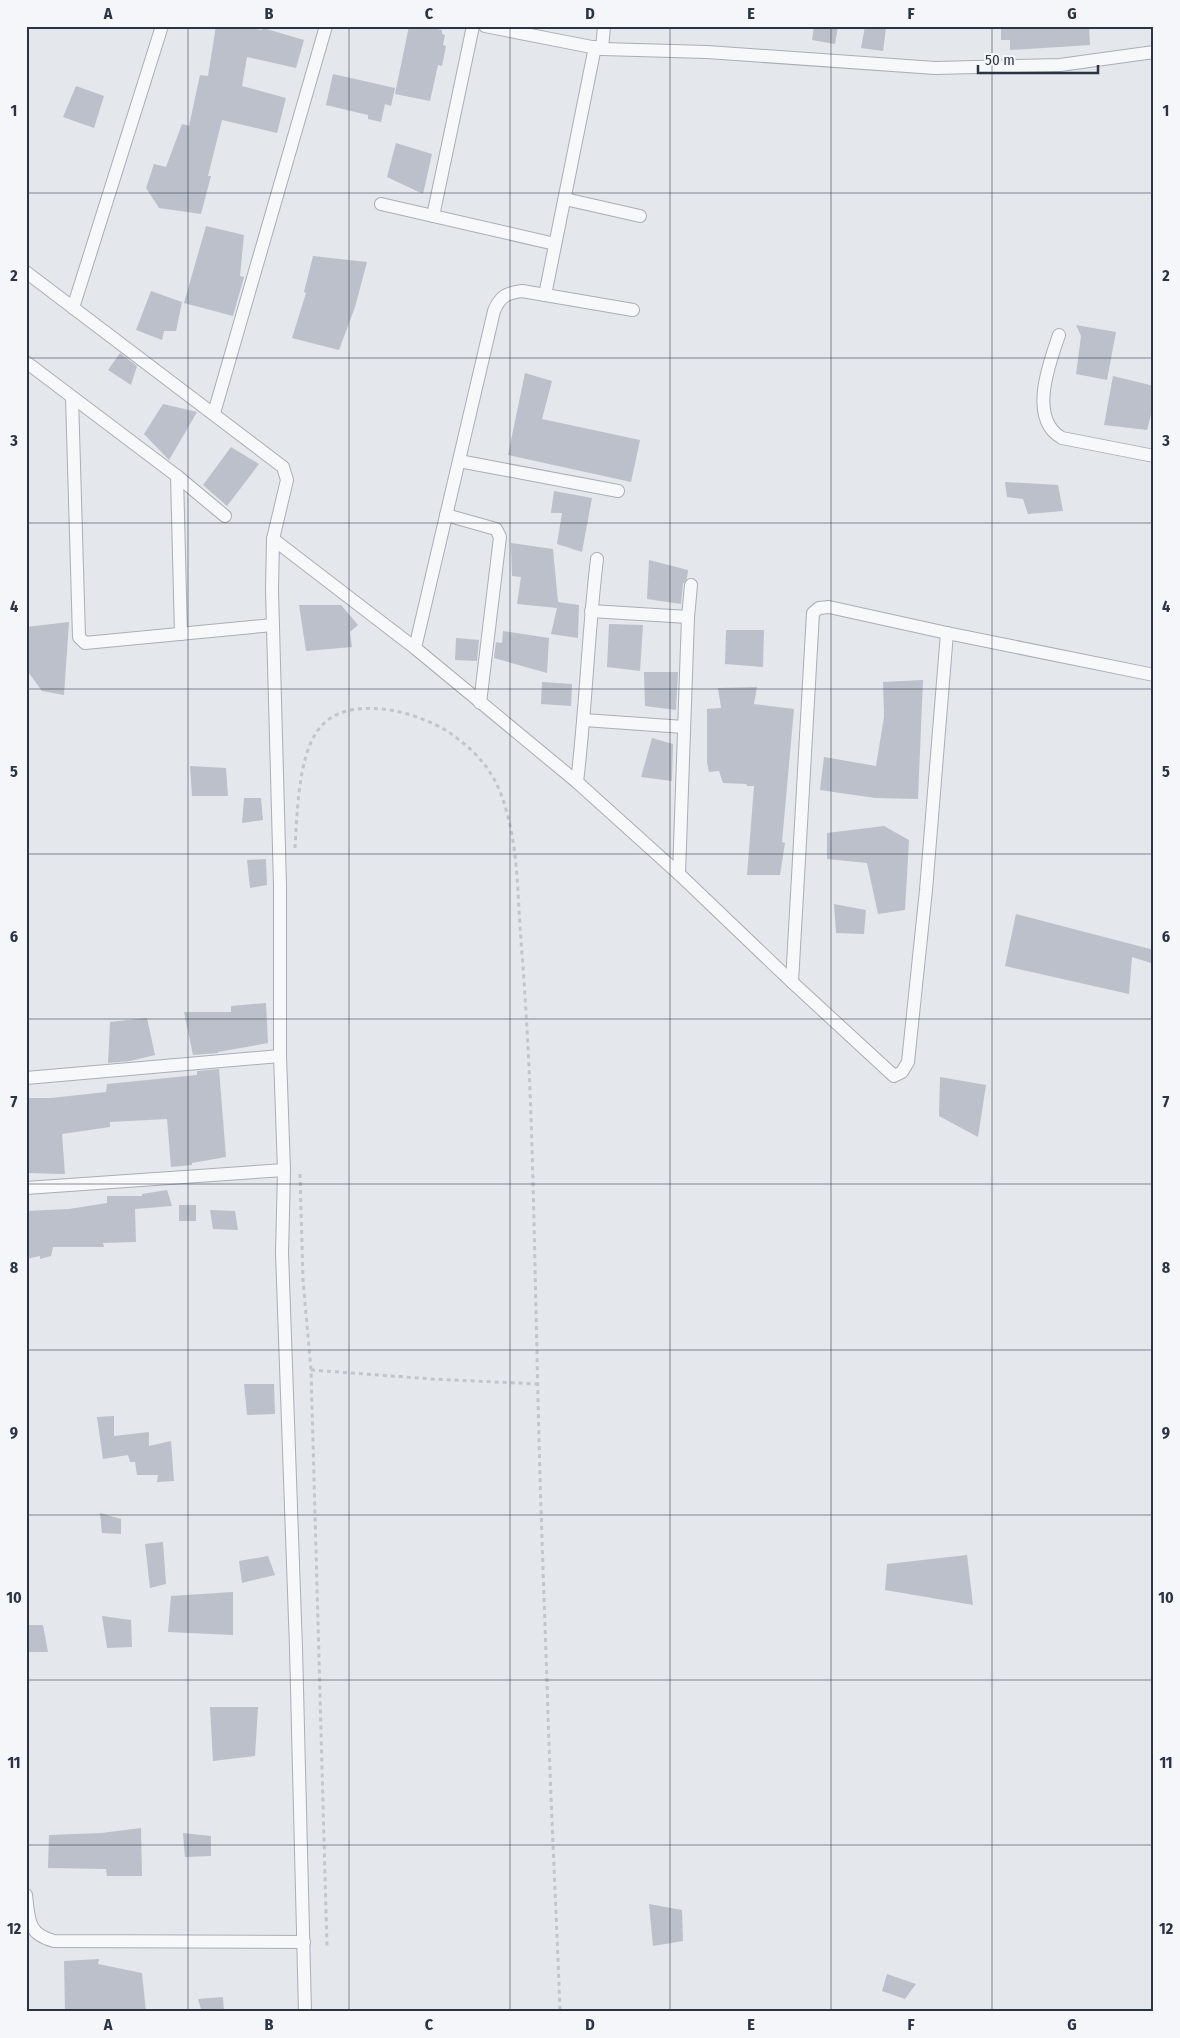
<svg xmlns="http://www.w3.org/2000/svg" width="1180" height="2038" viewBox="0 0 1180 2038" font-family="'Fira Sans Condensed',sans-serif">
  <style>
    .building { fill: #bbc0ca }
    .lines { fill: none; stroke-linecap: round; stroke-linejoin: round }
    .minor-casing { stroke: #a9aeb7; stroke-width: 14 }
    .path { stroke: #c2c5cb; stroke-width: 3; stroke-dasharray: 4 4; stroke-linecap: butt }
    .minor { stroke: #f7f8fa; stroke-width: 12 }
    .grid { fill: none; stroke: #2b3445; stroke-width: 1; stroke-opacity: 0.55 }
    .neatline { fill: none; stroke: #2b3445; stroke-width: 2 }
    .grid-label { font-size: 16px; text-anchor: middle; font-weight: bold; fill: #2b3445 }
  </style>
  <rect width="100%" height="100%" fill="#e4e7ec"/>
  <g class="building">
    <path d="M 216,26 L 238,26 L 262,30 L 263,28 L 304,40 L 296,68 L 247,57 L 242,86 L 286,98 L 277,133 L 222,120 L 208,176 L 211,176 L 201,214 L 159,208 L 146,188 L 154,164 L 166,167 L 182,124 L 189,126 L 200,75 L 208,76 Z"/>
    <path d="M 409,26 L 422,26 L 442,30 L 442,34 L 445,35 L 443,45 L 446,46 L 442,66 L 438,65 L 430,101 L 395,94 Z"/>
    <path d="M 814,26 L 838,26 L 835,44 L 812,40 Z"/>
    <path d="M 865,26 L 886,28 L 883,51 L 861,48 Z"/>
    <path d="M 1001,26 L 1089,26 L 1090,45 L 1010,50 L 1010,40 L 1001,40 Z"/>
    <path d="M 333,74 L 395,88 L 391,106 L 385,104 L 381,122 L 368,119 L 368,115 L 326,105 Z"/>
    <path d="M 76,86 L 104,96 L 94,128 L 63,117 Z"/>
    <path d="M 396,143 L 432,154 L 423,194 L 387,177 Z"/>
    <path d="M 206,226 L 244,235 L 240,276 L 244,277 L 233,316 L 184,303 Z"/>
    <path d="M 313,256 L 367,262 L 355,307 L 339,350 L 292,338 L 306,293 L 304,292 Z"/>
    <path d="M 151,291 L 182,302 L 176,331 L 164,331 L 162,340 L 136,330 Z"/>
    <path d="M 1076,325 L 1116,332 L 1107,380 L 1076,374 L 1081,336 Z"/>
    <path d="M 120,353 L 137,366 L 131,385 L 108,370 Z"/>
    <path d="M 525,373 L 552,381 L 542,419 L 640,440 L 631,482 L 508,455 Z"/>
    <path d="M 1113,376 L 1154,386 L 1154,403 L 1147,430 L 1104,425 Z"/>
    <path d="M 163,404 L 197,412 L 169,460 L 144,434 Z"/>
    <path d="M 231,447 L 259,464 L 227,506 L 203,485 Z"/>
    <path d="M 1005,482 L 1058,485 L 1063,511 L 1028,514 L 1023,499 L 1007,497 Z"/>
    <path d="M 554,491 L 592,498 L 582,552 L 557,544 L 562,513 L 551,513 Z"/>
    <path d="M 511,543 L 553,549 L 558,602 L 579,605 L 578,638 L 551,634 L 557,608 L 517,604 L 521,577 L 512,576 Z"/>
    <path d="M 649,560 L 688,570 L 687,578 L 683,584 L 681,604 L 647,599 Z"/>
    <path d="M 299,605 L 341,605 L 358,625 L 350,632 L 352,647 L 306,651 Z"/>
    <path d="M 69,622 L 64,695 L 42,691 L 26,669 L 26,627 Z"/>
    <path d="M 609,624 L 643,625 L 640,671 L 607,667 Z"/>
    <path d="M 726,630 L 764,630 L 763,667 L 725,664 Z"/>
    <path d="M 503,631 L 549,638 L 547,673 L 494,658 L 496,642 L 502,643 Z"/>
    <path d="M 456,638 L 479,640 L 477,661 L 455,660 Z"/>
    <path d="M 644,672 L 678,672 L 676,710 L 645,706 Z"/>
    <path d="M 923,680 L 918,799 L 875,798 L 820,790 L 824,757 L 876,766 L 884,717 L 883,682 Z"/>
    <path d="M 542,682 L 572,684 L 571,706 L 541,704 Z"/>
    <path d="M 757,687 L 754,704 L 794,709 L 782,842 L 785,843 L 780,875 L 747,875 L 754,786 L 747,786 L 746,784 L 723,783 L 719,771 L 709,772 L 707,763 L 707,709 L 721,708 L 718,688 Z"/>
    <path d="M 652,738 L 673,744 L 672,781 L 641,777 Z"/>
    <path d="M 190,766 L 226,768 L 228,796 L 192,796 Z"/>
    <path d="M 244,798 L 261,798 L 263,820 L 242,823 Z"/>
    <path d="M 884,826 L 909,840 L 905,910 L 878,914 L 867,863 L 827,859 L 827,833 Z"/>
    <path d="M 266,859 L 267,885 L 250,888 L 247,860 Z"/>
    <path d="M 834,904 L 866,910 L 864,934 L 836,933 Z"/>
    <path d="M 1016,914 L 1154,950 L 1154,964 L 1132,957 L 1129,994 L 1005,966 Z"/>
    <path d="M 266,1003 L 268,1043 L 218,1052 L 218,1053 L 193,1055 L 184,1012 L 231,1012 L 231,1006 Z"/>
    <path d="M 147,1018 L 155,1055 L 130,1061 L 108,1063 L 110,1022 Z"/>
    <path d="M 219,1069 L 226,1157 L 192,1163 L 192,1165 L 171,1167 L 167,1119 L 110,1122 L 110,1127 L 62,1134 L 65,1174 L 26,1173 L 26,1098 L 51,1098 L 106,1092 L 107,1084 L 197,1075 L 197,1071 Z"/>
    <path d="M 940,1077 L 986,1085 L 978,1137 L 939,1116 Z"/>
    <path d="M 167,1190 L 172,1206 L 135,1209 L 136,1242 L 103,1243 L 104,1247 L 53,1247 L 51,1256 L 40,1259 L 40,1256 L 26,1259 L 26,1211 L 69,1209 L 107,1203 L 107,1196 L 142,1196 L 142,1194 Z"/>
    <rect x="179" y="1205" width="17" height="16"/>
    <path d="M 210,1210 L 235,1211 L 238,1230 L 213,1229 Z"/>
    <path d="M 244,1384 L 274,1384 L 275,1414 L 247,1415 Z"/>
    <path d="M 114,1416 L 114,1436 L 149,1432 L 149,1446 L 171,1441 L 174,1481 L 157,1482 L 158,1475 L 137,1475 L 135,1462 L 130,1462 L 128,1455 L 103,1459 L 97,1417 Z"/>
    <path d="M 100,1513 L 121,1519 L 121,1534 L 102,1533 Z"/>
    <path d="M 163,1542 L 166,1584 L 150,1588 L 145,1544 Z"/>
    <path d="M 967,1555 L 973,1605 L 885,1590 L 887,1564 Z"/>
    <path d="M 268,1556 L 275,1575 L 242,1583 L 239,1561 Z"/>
    <path d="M 233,1592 L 233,1635 L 168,1632 L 171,1596 Z"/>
    <path d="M 102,1616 L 131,1620 L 132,1647 L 107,1648 Z"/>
    <path d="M 26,1625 L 43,1625 L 48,1652 L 26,1652 Z"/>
    <path d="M 210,1707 L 258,1707 L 255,1756 L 213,1761 Z"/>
    <path d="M 141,1828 L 142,1876 L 107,1876 L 106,1869 L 48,1868 L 49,1835 L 101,1833 Z"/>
    <path d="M 183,1833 L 211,1836 L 211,1856 L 185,1857 Z"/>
    <path d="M 649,1904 L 682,1910 L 683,1941 L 653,1946 Z"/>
    <path d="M 99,1959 L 98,1964 L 142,1973 L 146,2012 L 96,2009 L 96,2012 L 65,2012 L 64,1961 Z"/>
    <path d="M 887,1974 L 916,1984 L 905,1999 L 882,1991 Z"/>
    <path d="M 223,1997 L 224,2012 L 202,2012 L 198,1999 Z"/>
  </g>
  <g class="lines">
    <g class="minor-casing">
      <g id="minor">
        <path d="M 485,26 L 602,49 L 707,52 L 935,68 L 1060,65 L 1154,52"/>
        <path d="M 602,49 L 604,26"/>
        <path d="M 565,199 L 640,216"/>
        <path d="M 381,204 L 555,244"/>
        <path d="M 433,216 L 473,26"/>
        <path d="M 26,272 L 283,467 L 287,480 L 273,539 L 272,590 L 280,885 L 280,1056 L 284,1170 L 282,1253 L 296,1648 L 305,2012"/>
        <path d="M 545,295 L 595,47"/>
        <path d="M 73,308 L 162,26"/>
        <path d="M 1059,335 C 1049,364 1028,419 1062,438 L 1154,456"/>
        <path d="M 26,362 L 177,476 L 225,516"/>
        <path d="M 72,397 L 79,637 L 85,643 L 273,625"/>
        <path d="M 214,413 L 326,26"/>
        <path d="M 459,461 L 618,491"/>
        <path d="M 177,476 L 181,634"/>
        <path d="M 446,515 L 496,529 L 500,537 L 480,703"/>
        <path d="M 273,539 L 415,648 L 577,782 L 679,874 L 792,982 L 894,1076 L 902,1072 L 908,1062 L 926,890 L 947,633"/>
        <path d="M 591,611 L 688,617"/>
        <path d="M 415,648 L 494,311 C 500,296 507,293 522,291 L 633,310"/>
        <path d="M 584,720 L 684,727"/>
        <path d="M 577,782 C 586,708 588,633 597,559"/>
        <path d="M 679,874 L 688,617 L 691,585"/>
        <path d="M 792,982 L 813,613 L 819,608 L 829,607 L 947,633 L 1154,675"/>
        <path d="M 26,1078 L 280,1056"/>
        <path d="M 26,1188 L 284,1170"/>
        <path d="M 26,1895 C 29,1919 27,1934 54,1941 L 304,1942"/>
      </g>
    </g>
    <g class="path">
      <path d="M 295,848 C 297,815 298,761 316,733 C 343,689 426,712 458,739 C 478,754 492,771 501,794 C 515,832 517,871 519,910 C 521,944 524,978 526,1012 C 533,1125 534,1238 537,1351 C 539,1461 543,1571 547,1681 C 550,1791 556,1902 560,2012"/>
      <path d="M 300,1174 L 303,1280 L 311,1370 L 327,1948"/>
      <path d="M 311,1370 L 432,1379 L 537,1384"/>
    </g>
    <use href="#minor" class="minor"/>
  </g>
  <path class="grid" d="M 188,26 L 188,2012M 349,26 L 349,2012M 510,26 L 510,2012M 670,26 L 670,2012M 831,26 L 831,2012M 992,26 L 992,2012M 26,193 L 1154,193M 26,358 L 1154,358M 26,523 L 1154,523M 26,689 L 1154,689M 26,854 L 1154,854M 26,1019 L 1154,1019M 26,1184 L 1154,1184M 26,1350 L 1154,1350M 26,1515 L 1154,1515M 26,1680 L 1154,1680M 26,1845 L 1154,1845"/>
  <rect width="1180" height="2038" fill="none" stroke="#f4f6f9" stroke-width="55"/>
  <path d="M978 65v8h120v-8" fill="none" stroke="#2b3445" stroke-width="2.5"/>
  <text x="985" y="65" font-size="15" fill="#2b3445" stroke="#f4f6f9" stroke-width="4" paint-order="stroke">50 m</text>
  <rect x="28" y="28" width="1124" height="1982" class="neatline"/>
  <g class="grid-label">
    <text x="108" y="19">A</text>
    <text x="269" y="19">B</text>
    <text x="429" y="19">C</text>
    <text x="590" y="19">D</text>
    <text x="751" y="19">E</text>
    <text x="911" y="19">F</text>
    <text x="1072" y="19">G</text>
    <text x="14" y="116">1</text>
    <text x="1166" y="116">1</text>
    <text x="14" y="281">2</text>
    <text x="1166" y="281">2</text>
    <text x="14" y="446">3</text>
    <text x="1166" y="446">3</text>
    <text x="14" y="612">4</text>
    <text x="1166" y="612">4</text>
    <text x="14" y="777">5</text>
    <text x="1166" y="777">5</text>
    <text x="14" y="942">6</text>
    <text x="1166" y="942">6</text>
    <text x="14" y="1107">7</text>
    <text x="1166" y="1107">7</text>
    <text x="14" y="1273">8</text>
    <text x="1166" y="1273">8</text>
    <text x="14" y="1438">9</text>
    <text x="1166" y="1438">9</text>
    <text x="14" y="1603">10</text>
    <text x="1166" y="1603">10</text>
    <text x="14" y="1768">11</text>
    <text x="1166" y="1768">11</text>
    <text x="14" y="1934">12</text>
    <text x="1166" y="1934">12</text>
    <text x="108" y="2030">A</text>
    <text x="269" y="2030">B</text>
    <text x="429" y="2030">C</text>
    <text x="590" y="2030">D</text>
    <text x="751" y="2030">E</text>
    <text x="911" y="2030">F</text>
    <text x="1072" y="2030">G</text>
  </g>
</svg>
